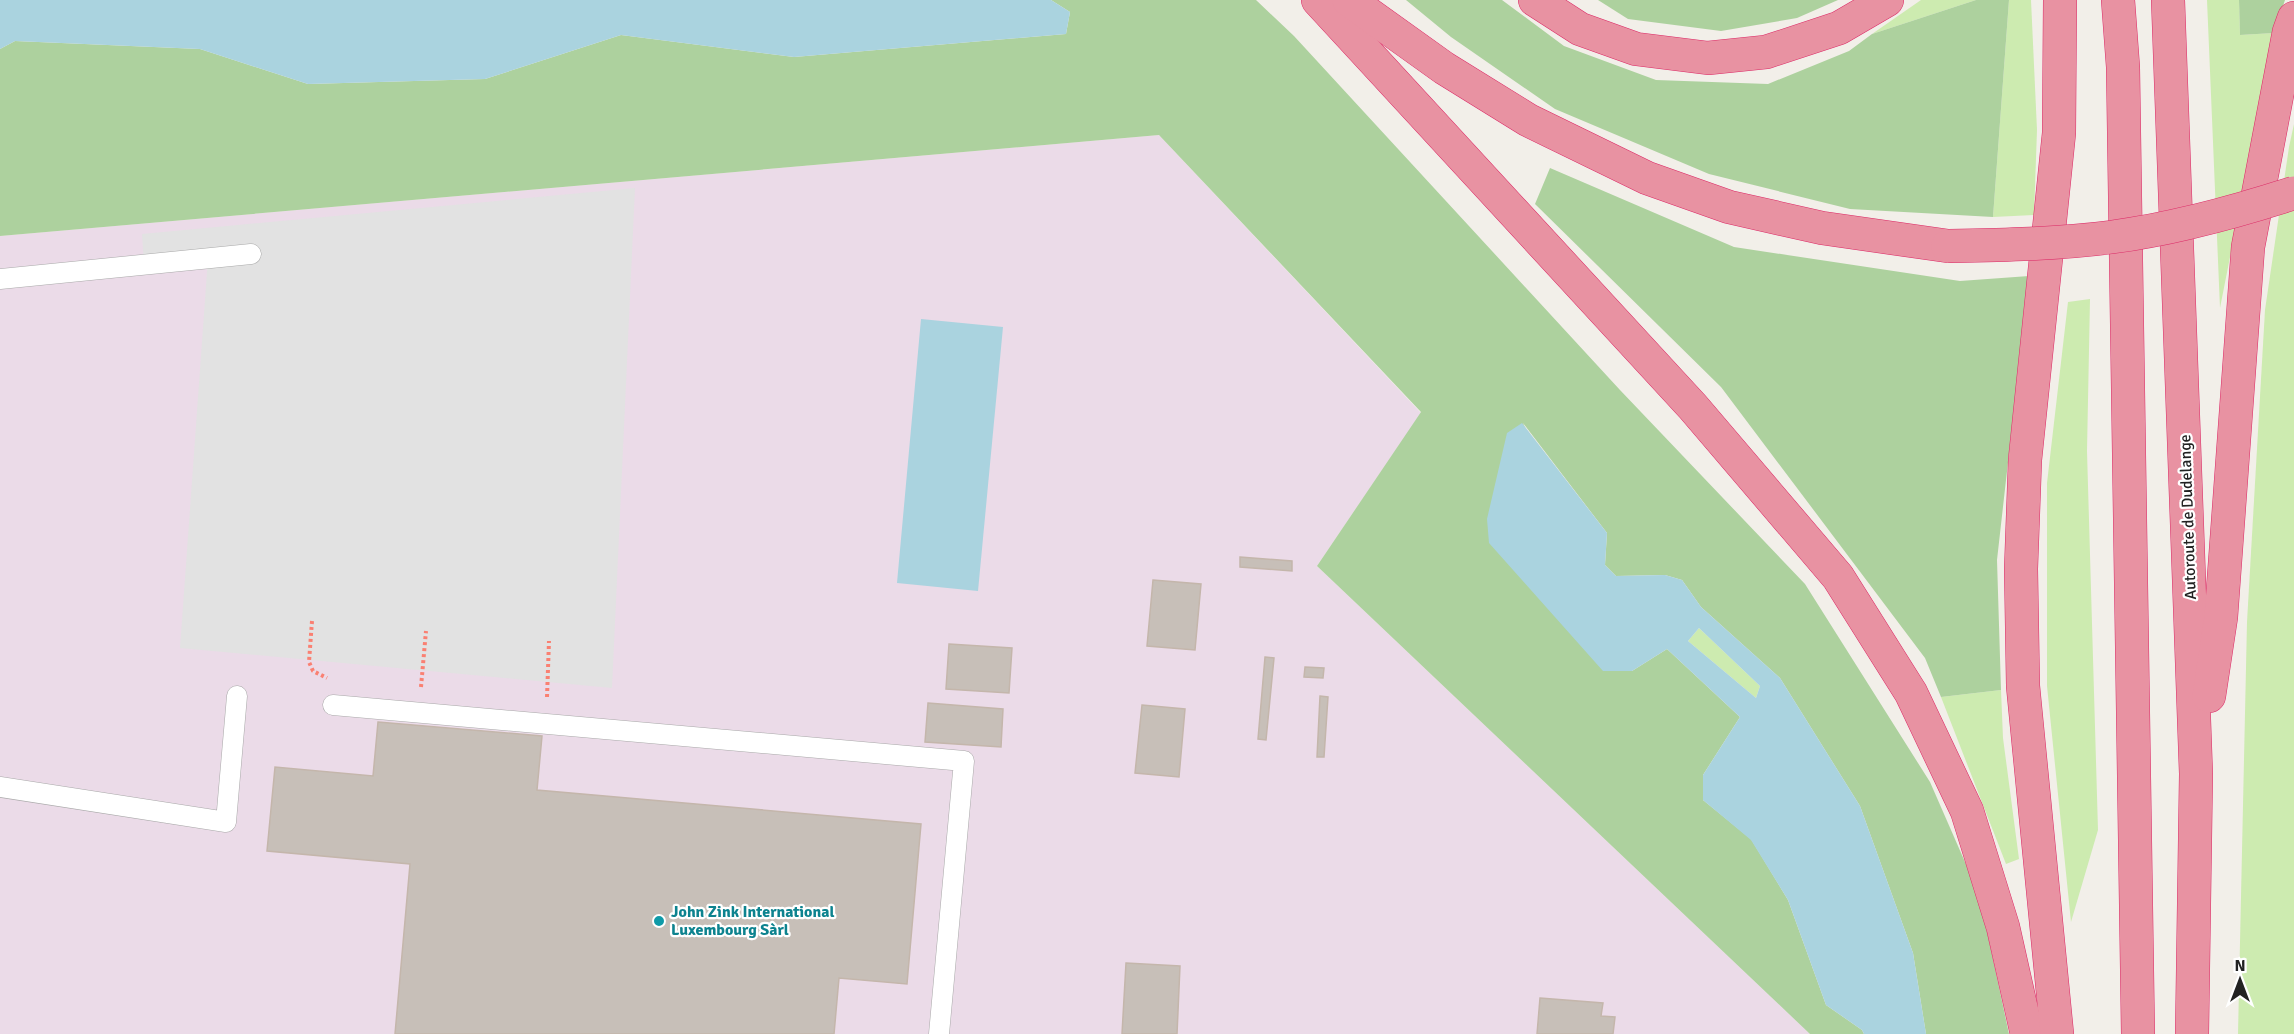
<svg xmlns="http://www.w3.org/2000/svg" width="2294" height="1034" viewBox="0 0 2294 1034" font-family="Signika,sans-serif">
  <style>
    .industrial { fill: #ebdbe8 }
    .grass { fill: #cdebb0 }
    .forest { fill: #add19e }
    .parking { fill: #e2e2e2 }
    .water { fill: #aad3df; fill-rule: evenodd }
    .building { fill: #c7bfb8; stroke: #c4b6ab; stroke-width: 1.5 }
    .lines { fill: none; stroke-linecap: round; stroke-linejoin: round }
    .lane-casing { stroke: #a9a9a9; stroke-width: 21 }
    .highway-casing { stroke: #dc2a67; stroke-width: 34 }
    .path { stroke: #fa8072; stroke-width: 4; stroke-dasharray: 3 3; stroke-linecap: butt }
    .lane { stroke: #fff; stroke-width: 20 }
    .highway { stroke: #e892a2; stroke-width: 33 }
    .highway-bridge-casing { stroke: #dc2a67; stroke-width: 34; stroke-linecap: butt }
    .highway-bridge { stroke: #e892a2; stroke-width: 33 }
    .culture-dot { fill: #0f9aa8; stroke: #fff; stroke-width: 2 }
    .labels { text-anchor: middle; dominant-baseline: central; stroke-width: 4.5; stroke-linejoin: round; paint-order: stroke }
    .street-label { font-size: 16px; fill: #222; stroke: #fff }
    .culture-label { font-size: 16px; font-weight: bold; fill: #0d838f; stroke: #fff; text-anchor: start }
  </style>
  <rect width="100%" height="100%" fill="#f2efe9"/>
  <path class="industrial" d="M 1159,135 L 1421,413 L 1317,566 L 1810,1034 L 0,1034 L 0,236 Z"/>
  <g class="grass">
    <path d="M 1921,0 L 1976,0 L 1872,34 Z"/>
    <path d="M 2009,0 L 2031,0 L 2037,130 L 2034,215 L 1993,217 Z"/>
    <path d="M 2207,0 L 2239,0 L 2240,35 L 2274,33 L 2220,308 Z"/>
    <path d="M 2294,124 L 2294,1034 L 2238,1034 L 2247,622 L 2265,310 L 2289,147 Z"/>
    <path d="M 2090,299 L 2087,451 L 2098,830 L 2071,922 L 2047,686 L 2047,483 L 2068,302 Z"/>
    <path d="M 1699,628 L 1760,686 L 1756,698 L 1688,641 Z"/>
    <path d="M 2001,690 L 2003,738 L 2019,859 L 2006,864 L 1941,697 Z"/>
  </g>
  <g class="forest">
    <path d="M 1051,0 L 1256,0 L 1294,36 L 1620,390 L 1805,584 L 1930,782 L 1972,878 L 1987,931 L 2009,1034 L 1926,1034 L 1913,953 L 1860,806 L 1780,678 L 1701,607 L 1682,580 L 1665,575 L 1616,576 L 1605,565 L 1607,533 L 1523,423 L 1632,671 L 1667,649 L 1740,717 L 1703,775 L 1703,800 L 1751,839 L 1788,900 L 1826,1005 L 1862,1030 L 1864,1034 L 1810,1034 L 1317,566 L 1421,412 L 1159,135 L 0,236 L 0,49 L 15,41 L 200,49 L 308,84 L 485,79 L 621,35 L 794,57 L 1066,34 L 1070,12 Z"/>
    <path d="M 1406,0 L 1502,0 L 1564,46 L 1656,80 L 1768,84 L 1849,51 L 1872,34 L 1976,0 L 2009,0 L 1993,217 L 1850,209 L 1709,174 L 1555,109 L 1451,37 Z"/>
    <path d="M 1598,0 L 1838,0 L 1797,18 L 1721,31 L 1628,19 Z"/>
    <path d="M 2239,0 L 2285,0 L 2274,33 L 2240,35 Z"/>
    <path d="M 1550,168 L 1734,247 L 1960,281 L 2029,276 L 1997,560 L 2001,690 L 1941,697 L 1925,658 L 1721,387 L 1535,204 Z"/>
  </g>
  <path class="parking" d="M 635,188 L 612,688 L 180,648 L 208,258 L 144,265 L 142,234 Z"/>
  <g class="water">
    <path d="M 0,0 L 1051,0 L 1070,12 L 1066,34 L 794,57 L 621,35 L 485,79 L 308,84 L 200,49 L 15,41 L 0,49 Z"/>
    <path d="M 921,319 L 1003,327 L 978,591 L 897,583 Z"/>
    <path d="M 1522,423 L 1607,533 L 1605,565 L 1616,576 L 1665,575 L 1682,580 L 1701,607 L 1780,678 L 1860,806 L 1913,953 L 1926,1034 L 1864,1034 L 1862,1030 L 1826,1005 L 1788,900 L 1751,840 L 1703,800 L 1703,775 L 1740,717 L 1667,649 L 1632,671 L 1603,671 L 1489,543 L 1487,519 L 1507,433 ZM 1699,628 L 1760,686 L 1756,698 L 1688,641 Z"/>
  </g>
  <g class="building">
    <path d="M 1240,557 L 1292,561 L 1292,571 L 1240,567 Z"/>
    <path d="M 1153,580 L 1201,584 L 1195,650 L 1147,646 Z"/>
    <path d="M 949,644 L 1012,648 L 1009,693 L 946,689 Z"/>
    <path d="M 1265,657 L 1274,658 L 1266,740 L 1258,739 Z"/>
    <path d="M 1305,667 L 1324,668 L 1323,678 L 1304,677 Z"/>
    <path d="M 1320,696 L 1328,697 L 1324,757 L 1317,757 Z"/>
    <path d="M 928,703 L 1003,709 L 1001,747 L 925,742 Z"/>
    <path d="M 1142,705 L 1185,709 L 1179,777 L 1135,773 Z"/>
    <path d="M 378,722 L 542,736 L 537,790 L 921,824 L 907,984 L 839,978 L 834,1034 L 395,1034 L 410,864 L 267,851 L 275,767 L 373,776 Z"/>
    <path d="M 1126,963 L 1180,966 L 1177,1034 L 1122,1034 Z"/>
    <path d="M 1540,998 L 1603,1003 L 1601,1016 L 1615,1017 L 1613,1034 L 1537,1034 Z"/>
  </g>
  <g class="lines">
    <g class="lane-casing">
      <g id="lane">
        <path d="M 0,279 L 251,254"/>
        <path d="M 333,705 L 964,761 L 939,1034"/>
        <path d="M 0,787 L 226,822 L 237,696"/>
      </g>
    </g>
    <g class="highway-casing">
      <g id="highway">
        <path d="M 1318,0 L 1693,407 L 1838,577 L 1911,693 L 1967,811 L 2003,927 L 2027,1034"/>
        <path d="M 1349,0 L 1444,68 L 1528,120 L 1647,178 L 1729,207 L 1822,228 L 1948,246"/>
        <path d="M 1535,0 L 1580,29 L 1636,49 L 1708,58 L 1766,52 L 1839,28 L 1887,0"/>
        <path d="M 2118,0 L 2123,67 L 2138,1034"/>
        <path d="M 2168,0 L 2196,774 L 2192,1034"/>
        <path d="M 2209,696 L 2221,617 L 2248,247 L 2289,32 L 2294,18"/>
        <path d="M 2057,1034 L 2023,686 L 2021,569 L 2025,460 L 2059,133 L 2060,0"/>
      </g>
    </g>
    <g class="path">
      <path d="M 312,621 L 309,662 L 313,671 L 327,678"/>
      <path d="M 421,687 L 426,631"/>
      <path d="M 547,697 L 549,641"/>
    </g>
    <use href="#lane" class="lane"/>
    <use href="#highway" class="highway"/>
    <g class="highway-bridge-casing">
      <path id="highway-bridge" d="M 1948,246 C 2002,245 2058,244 2112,237 C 2174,229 2235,212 2294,193"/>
    </g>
    <use href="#highway-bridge" class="highway-bridge"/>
  </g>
  <circle class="culture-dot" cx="659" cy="921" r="6"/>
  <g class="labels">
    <g class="street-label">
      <text transform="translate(2188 517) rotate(-92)">Autoroute de Dudelange</text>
    </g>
    <g class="culture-label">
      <text x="671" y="912">John Zink International<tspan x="671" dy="18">Luxembourg Sàrl</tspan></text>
    </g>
  </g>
  <g transform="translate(2240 980)" stroke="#ffffff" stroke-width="4.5" paint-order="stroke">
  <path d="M0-4.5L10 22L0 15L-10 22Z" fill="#222222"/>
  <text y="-9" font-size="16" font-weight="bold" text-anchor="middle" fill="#222222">N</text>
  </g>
</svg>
